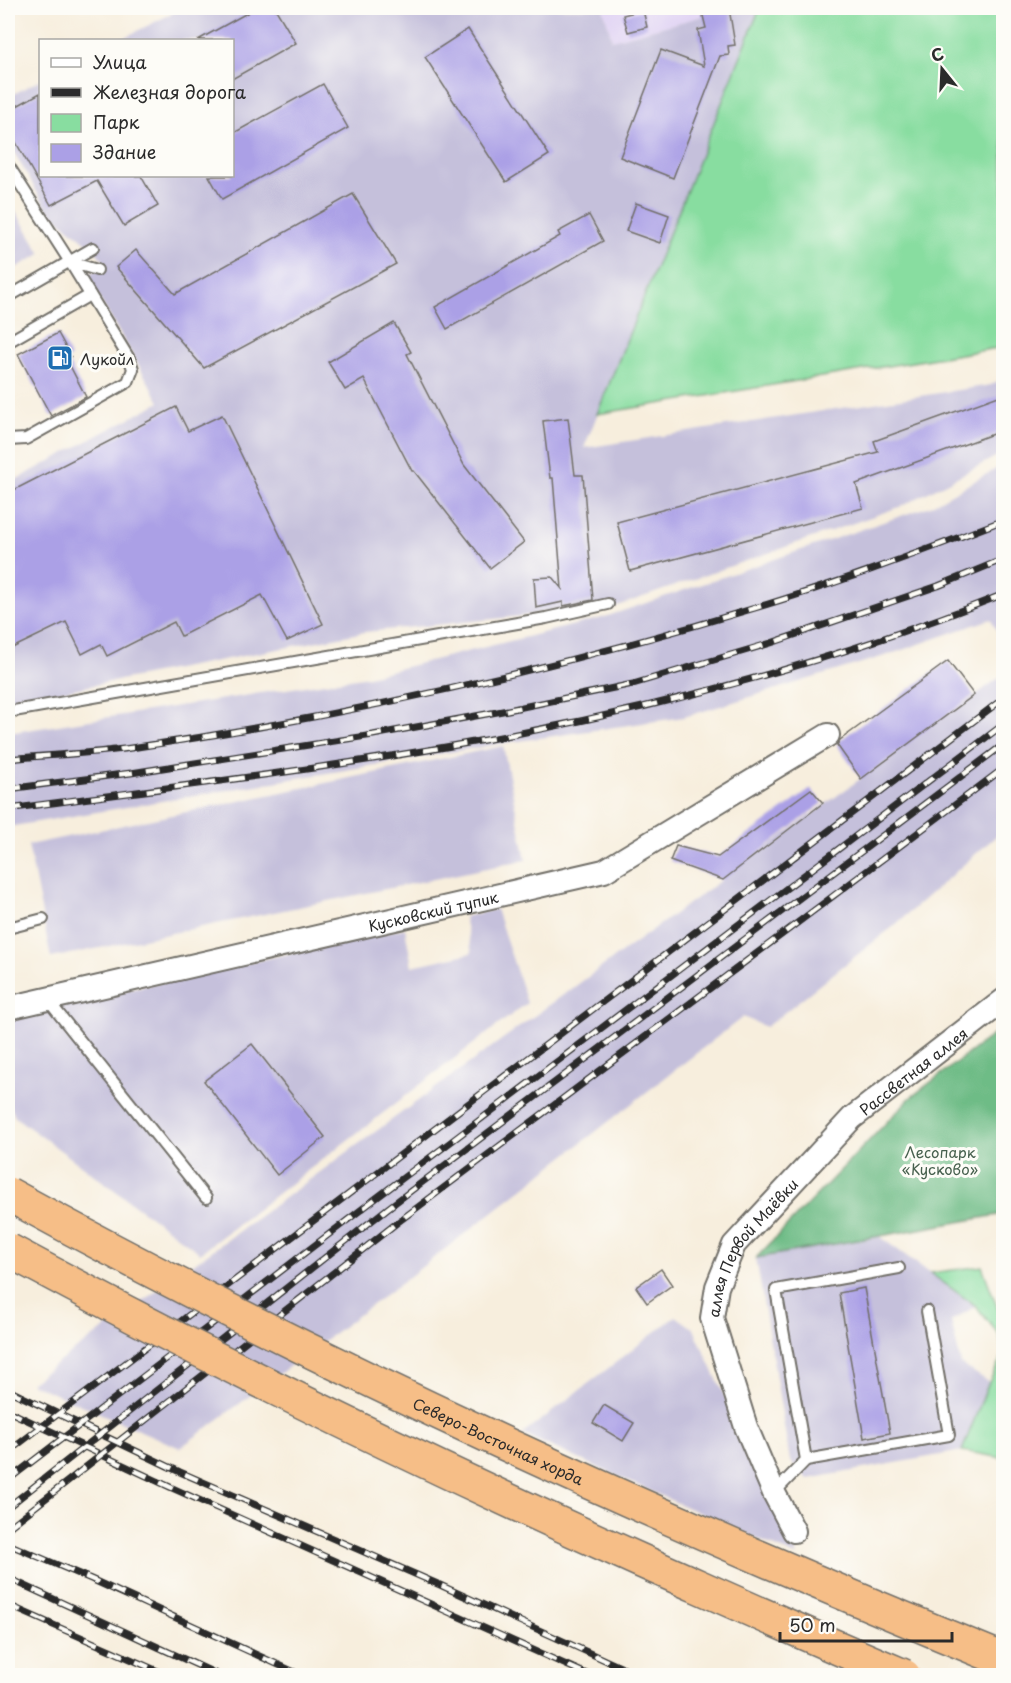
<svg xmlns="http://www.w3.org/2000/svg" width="1011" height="1683" viewBox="0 0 1011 1683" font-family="'Playpen Sans',sans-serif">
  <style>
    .built { fill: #e1d4f4 }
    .industrial { fill: #c5c0db }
    .green { fill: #88dda0; stroke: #5a8466; stroke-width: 1.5 }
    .forest { fill: #6ebc86; stroke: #4c7458; stroke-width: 1.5 }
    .building { fill: #aba0e6 }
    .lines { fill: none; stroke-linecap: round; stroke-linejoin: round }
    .lane-casing { stroke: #726f69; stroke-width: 14 }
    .street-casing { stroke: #726f69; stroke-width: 26 }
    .lane { stroke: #fff; stroke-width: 10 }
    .street { stroke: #fff; stroke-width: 22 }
    .rail-casing { stroke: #2b2b2b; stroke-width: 7 }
    .rail { stroke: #fdfcf7; stroke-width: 4.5; stroke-dasharray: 14; stroke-linecap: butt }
    .primary-bridge-casing { stroke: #726f69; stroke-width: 36; stroke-linecap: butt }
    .primary-bridge { stroke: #f6be87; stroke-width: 33 }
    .labels { text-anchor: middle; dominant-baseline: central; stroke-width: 6; stroke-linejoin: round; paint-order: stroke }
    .poi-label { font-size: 15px; fill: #2b2b2b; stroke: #fdfcf7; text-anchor: start }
    .street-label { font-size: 15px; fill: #2b2b2b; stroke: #fdfcf7 }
    .park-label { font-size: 15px; fill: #47604e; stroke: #fdfcf7 }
  </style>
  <rect width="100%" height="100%" fill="#fdfcf7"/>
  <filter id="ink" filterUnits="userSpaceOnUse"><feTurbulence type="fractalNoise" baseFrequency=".0167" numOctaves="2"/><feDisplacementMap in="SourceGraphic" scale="12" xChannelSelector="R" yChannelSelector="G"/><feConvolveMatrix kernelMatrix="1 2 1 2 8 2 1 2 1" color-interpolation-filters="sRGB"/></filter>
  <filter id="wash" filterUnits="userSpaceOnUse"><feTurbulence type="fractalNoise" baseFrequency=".008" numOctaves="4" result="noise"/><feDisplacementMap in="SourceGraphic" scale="24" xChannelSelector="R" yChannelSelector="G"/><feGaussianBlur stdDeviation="1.35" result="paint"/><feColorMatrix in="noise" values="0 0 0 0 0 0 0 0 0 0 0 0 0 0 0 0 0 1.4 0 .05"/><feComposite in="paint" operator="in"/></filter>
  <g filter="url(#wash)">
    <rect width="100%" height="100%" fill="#f7eedd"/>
    <path class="built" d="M 603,8 L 734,8 L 612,40 Z"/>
    <g class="industrial">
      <path d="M 183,8 L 603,8 L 612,40 L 734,8 L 760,8 L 584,448 L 991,385 L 1003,378 L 1003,453 L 902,506 L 609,609 L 563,609 L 523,616 L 365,632 L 8,702 L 8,484 L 160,402 L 86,276 L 106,264 L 93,248 L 48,211 L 8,142 L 8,97 L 40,80 L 40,176 L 232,176 L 232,40 L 119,40 Z"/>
      <path d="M 8,198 L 41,254 L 8,272 Z"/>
      <path d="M 1003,465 L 1003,643 L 991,619 L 888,655 L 684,717 L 505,743 L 8,827 L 8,733 L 369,676 L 602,618 L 930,506 Z"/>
      <path d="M 1003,675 L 1003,830 L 895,925 L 766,1027 L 743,1017 L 400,1284 L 180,1448 L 30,1383 Z"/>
      <path d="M 503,746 L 526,860 L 51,958 L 28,845 Z"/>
      <path d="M 496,909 L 527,1003 L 200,1253 L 15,1117 L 8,1101 L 8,1022 L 53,1006 L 405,928 L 412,966 L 472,953 L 464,917 Z"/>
      <path d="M 880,1237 L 976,1306 L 951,1321 L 961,1364 L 989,1382 L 962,1451 L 808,1479 L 790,1461 L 756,1258 Z"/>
      <path d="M 676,1316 L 694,1329 L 798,1557 L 523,1434 Z"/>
    </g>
    <g class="green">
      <path d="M 760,8 L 1003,8 L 1003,347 L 597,414 Z"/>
      <path d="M 982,1266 L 1003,1323 L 1003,1458 L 962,1451 L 989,1382 L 1002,1357 L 1000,1336 L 976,1306 L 930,1273 Z"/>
    </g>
    <path class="forest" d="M 1003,1027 L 1003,1214 L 756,1258 L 910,1098 Z"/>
    <g id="blocks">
      <g class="building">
        <path d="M 256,8 L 275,8 L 296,43 L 232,79 L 232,40 L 198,40 Z"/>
        <path d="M 701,8 L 729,8 L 735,45 L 728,46 L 729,55 L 720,56 L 673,178 L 620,157 L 661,50 L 704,66 L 698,30 L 706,28 Z"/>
        <path d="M 643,10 L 647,27 L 628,32 L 623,15 Z"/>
        <path d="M 468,29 L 549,155 L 506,182 L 425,57 Z"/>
        <path d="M 323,84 L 348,128 L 222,199 L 209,176 L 232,176 L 232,134 Z"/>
        <path d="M 40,93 L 40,176 L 141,176 L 158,206 L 124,226 L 97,181 L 51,205 L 8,128 L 8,111 Z"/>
        <path d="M 353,194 L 396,264 L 204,368 L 116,267 L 136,250 L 175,294 Z"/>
        <path d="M 636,203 L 669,215 L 660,243 L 626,231 Z"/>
        <path d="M 589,215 L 603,241 L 447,329 L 435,307 L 560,236 L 558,232 Z"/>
        <path d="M 394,323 L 411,352 L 407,354 L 464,465 L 524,542 L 490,568 L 414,471 L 412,471 L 364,379 L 345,390 L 328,362 Z"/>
        <path d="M 58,333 L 71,357 L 67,360 L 86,397 L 51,416 L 18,354 Z"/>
        <path d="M 1004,394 L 1004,430 L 856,484 L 863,508 L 630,571 L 617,522 L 878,452 L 874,441 Z"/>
        <path d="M 176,407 L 188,431 L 222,415 L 323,624 L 287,641 L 262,595 L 181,636 L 174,622 L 107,656 L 101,644 L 82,654 L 66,622 L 8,650 L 8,493 Z"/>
        <path d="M 568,418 L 575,475 L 583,475 L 593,600 L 563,606 L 563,602 L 536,608 L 534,578 L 552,577 L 562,589 L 553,478 L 550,478 L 543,421 Z"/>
        <path d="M 948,661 L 974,695 L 861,779 L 837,745 L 840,740 Z"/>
        <path d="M 811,789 L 823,803 L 723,880 L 670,861 L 676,846 L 718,857 Z"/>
        <path d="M 252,1044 L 325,1137 L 277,1175 L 204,1081 Z"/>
        <path d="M 661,1269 L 672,1285 L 647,1303 L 636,1287 Z"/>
        <path d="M 864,1288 L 890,1433 L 864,1438 L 839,1293 Z"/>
        <path d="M 604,1405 L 634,1423 L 623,1441 L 593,1423 Z"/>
      </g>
    </g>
  </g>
  <g filter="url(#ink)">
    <use href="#blocks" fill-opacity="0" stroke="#726f69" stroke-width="1.5"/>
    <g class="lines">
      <g class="lane-casing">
        <g id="lane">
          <path d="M 8,165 L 70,262 L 130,360 L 133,369 L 128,382 L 26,439 L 8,440"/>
          <path d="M 70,262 L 97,270"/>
          <path d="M 8,297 L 93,248"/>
          <path d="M 8,342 L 90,295"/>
          <path d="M 8,712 L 546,618 L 608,604"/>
          <path d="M 8,928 L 43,919"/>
          <path d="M 47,999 L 206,1198"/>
          <path d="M 806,1460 L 949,1435 L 927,1311"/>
          <path d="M 774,1493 L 806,1460 L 776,1290 L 899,1268"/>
        </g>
      </g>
      <g class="street-casing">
        <g id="street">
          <path id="s1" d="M 8,1008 L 604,871 L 828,735"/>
          <path id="s2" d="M 794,1531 L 774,1493 L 746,1427 L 712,1318 L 717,1287 L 734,1245 L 852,1118 L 1004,1000"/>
        </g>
      </g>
      <use href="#lane" class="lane"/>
      <use href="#street" class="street"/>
      <g class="rail-casing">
        <g id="rail">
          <path d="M 8,759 C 48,755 90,754 131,748 C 342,717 551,670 755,608 C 839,583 922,552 1004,520"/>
          <path d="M 8,789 L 131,773 L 373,735 L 508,710 L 633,684 L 771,643 L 938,586 L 1004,559"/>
          <path d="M 8,809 C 177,786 348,767 516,734 C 682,702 846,657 1004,594"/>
          <path d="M 8,1390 L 180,1472 L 440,1585 L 640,1676"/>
          <path d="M 8,1411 L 170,1487 L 591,1676"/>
          <path d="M 8,1452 L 1004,698"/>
          <path d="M 8,1480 L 379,1196 L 1004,724"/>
          <path d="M 8,1507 L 388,1208 L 1004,744"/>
          <path d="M 8,1528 L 398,1222 L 1004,768"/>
          <path d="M 8,1544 L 91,1579 L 303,1676"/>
          <path d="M 8,1578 L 221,1676"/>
          <path d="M 8,1605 L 169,1676"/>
        </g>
      </g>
      <use href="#rail" class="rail"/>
      <g class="primary-bridge-casing">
        <g id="primary-bridge">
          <path id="s3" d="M 8,1194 C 329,1370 664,1521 1004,1660"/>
          <path d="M 8,1250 C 214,1361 425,1464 639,1560 C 727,1599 815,1639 904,1676"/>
        </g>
      </g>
      <use href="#primary-bridge" class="primary-bridge"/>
    </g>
  </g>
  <defs>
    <g id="fuel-square" transform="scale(1.35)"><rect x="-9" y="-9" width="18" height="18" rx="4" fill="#1f6fb2" stroke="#fdfcf7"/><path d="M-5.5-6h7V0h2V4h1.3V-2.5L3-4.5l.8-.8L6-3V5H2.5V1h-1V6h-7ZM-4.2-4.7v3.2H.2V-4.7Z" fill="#fff"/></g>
  </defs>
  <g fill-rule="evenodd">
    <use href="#fuel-square" x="60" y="358"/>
  </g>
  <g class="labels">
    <g class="poi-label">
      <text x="80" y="358">Лукойл</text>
    </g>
    <g class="street-label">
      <text stroke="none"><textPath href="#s1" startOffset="436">Кусковский тупик</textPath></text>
      <text stroke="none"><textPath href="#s2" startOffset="556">Рассветная аллея</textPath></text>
      <text stroke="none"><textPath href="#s2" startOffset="312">аллея Первой Маёвки</textPath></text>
      <text stroke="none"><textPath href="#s3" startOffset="549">Северо-Восточная хорда</textPath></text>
    </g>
    <g class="park-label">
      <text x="940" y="1151">Лесопарк<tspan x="940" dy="17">«Кусково»</tspan></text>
    </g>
  </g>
  <rect width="1011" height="1683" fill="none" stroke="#fdfcf7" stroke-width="30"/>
  <rect x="39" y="39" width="195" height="138" fill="#fdfcf7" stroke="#a9a8a5" stroke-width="1.5"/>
  <rect x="51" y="58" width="30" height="9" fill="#ffffff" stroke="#a9a8a5" stroke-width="1.5"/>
  <text x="93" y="69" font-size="18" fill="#2b2b2b">Улица</text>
  <rect x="51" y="88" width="30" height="9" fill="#2b2b2b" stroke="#a9a8a5" stroke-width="1.5"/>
  <text x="93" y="99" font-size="18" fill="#2b2b2b">Железная дорога</text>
  <rect x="51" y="114" width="30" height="18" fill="#88dda0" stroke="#a9a8a5" stroke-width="1.5"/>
  <text x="93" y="129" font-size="18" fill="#2b2b2b">Парк</text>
  <rect x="51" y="144" width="30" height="18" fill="#aba0e6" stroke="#a9a8a5" stroke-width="1.5"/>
  <text x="93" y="159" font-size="18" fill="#2b2b2b">Здание</text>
  <g transform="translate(942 69) rotate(342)" stroke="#fdfcf7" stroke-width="4.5" paint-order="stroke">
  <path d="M0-4.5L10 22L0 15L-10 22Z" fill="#2b2b2b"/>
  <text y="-9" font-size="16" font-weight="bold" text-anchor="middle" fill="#2b2b2b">С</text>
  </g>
  <path d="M780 1632v9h172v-9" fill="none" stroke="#2b2b2b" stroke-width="3"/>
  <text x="789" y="1632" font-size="18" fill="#2b2b2b" stroke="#fdfcf7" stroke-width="4.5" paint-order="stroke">50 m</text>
</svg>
